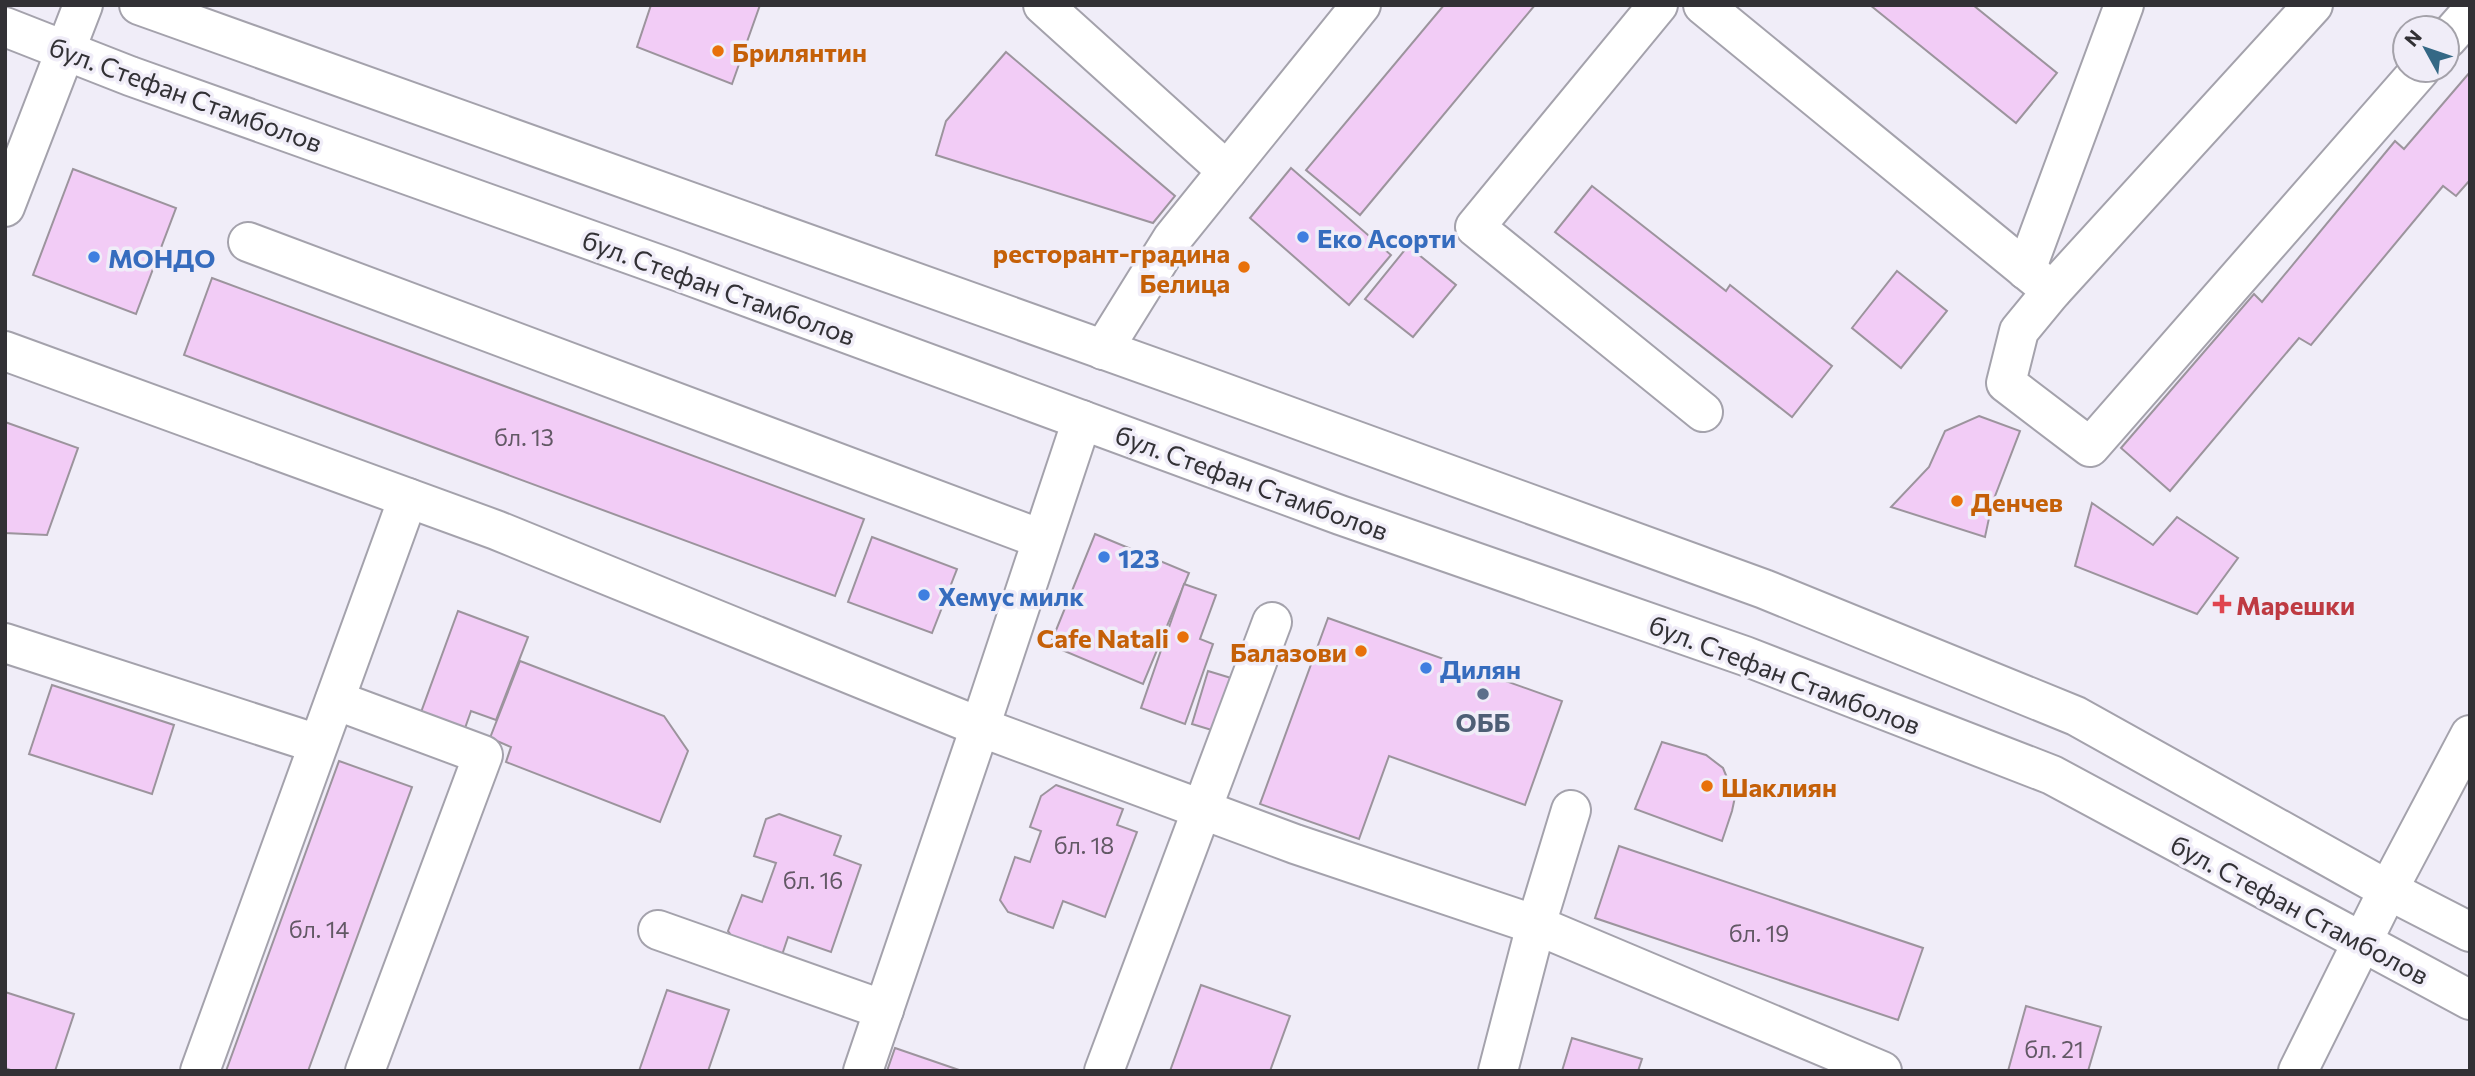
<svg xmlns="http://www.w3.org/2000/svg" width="2475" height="1076" viewBox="0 0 2475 1076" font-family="Commissioner,sans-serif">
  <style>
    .building { fill: #f2ccf6; stroke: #9c949d; stroke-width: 2 }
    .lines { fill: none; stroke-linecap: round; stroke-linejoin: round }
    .minor-casing { stroke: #a4a2ac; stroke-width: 42 }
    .major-casing { stroke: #a4a2ac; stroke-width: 42 }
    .minor { stroke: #fff; stroke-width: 38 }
    .major { stroke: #fff; stroke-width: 38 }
    .food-dot { fill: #e8710a; stroke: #f0edf8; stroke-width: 2.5 }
    .shop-dot { fill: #3f7fe0; stroke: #f0edf8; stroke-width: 2.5 }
    .health-dot { fill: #e0444e; stroke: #f0edf8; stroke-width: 2.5 }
    .service-dot { fill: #5c6f8a; stroke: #f0edf8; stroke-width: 2.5 }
    .labels { text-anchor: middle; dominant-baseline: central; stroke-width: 7; stroke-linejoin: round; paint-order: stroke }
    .number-label { font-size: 23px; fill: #625865 }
    .food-label { font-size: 26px; font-weight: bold; fill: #c56008; stroke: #f0edf8; text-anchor: start }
    .street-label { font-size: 26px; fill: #323135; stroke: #f0edf8 }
    .shop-label { font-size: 26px; font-weight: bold; fill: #366cbe; stroke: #f0edf8; text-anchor: start }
    .health-label { font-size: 26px; font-weight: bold; fill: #be3a42; stroke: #f0edf8; text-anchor: start }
    .service-label { font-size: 26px; font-weight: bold; fill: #4e5e75; stroke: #f0edf8 }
  </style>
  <rect width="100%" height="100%" fill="#f0edf8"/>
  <g class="building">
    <path d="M 651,5 L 760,5 L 732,84 L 637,47 Z"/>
    <path d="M 1444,5 L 1535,5 L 1360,215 L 1306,170 Z"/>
    <path d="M 1870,5 L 1973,5 L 2057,73 L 2016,123 Z"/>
    <path d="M 1006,52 L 1175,196 L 1153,223 L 936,155 L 946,121 Z"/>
    <path d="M 2470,72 L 2470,180 L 2456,196 L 2443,186 L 2311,345 L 2299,338 L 2170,491 L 2121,448 L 2254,294 L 2262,302 L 2395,141 L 2404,149 Z"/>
    <path d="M 1291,168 L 1391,255 L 1349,305 L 1250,218 Z"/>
    <path d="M 73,169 L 176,208 L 136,314 L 33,275 Z"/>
    <path d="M 1592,186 L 1726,291 L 1730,285 L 1832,366 L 1792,417 L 1555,232 Z"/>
    <path d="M 1408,246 L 1456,285 L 1413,337 L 1365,299 Z"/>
    <path d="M 1897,271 L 1947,311 L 1901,368 L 1852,328 Z"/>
    <path d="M 212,278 L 864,519 L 835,596 L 184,355 Z"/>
    <path d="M 1979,416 L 2020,431 L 1992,504 L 1985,537 L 1891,507 L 1929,467 L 1945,431 Z"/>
    <path d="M 5,422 L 78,448 L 47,535 L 5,533 Z"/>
    <path d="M 2092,503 L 2153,545 L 2177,517 L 2238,558 L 2197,614 L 2075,566 Z"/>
    <path d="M 1095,534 L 1189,573 L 1143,684 L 1050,645 Z"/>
    <path d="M 872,537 L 957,569 L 932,633 L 848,602 Z"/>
    <path d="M 1184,584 L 1216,595 L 1200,639 L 1213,644 L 1185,724 L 1141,708 Z"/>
    <path d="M 458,611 L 528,637 L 496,720 L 471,711 L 464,731 L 420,715 Z"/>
    <path d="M 1328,618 L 1562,701 L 1525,805 L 1389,756 L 1359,839 L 1260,804 Z"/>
    <path d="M 520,661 L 664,716 L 688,751 L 660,822 L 506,762 L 511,747 L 490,738 Z"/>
    <path d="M 1208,671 L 1231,678 L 1215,731 L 1192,724 Z"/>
    <path d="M 52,685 L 174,725 L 152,794 L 29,754 Z"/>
    <path d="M 1662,742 L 1706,755 L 1723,768 L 1735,797 L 1732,811 L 1722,841 L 1635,809 Z"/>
    <path d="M 339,761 L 412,787 L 308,1071 L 226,1071 Z"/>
    <path d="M 1056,785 L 1123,809 L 1117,825 L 1137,832 L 1105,917 L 1063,901 L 1053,928 L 1008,912 L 1000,900 L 1015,857 L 1030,862 L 1041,831 L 1030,827 L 1041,796 Z"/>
    <path d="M 779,814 L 841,836 L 834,855 L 861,865 L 831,952 L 788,937 L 781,958 L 736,942 L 728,931 L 742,895 L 762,902 L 776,863 L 754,856 L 766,819 Z"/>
    <path d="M 1619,846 L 1923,948 L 1898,1020 L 1595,918 Z"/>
    <path d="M 1201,985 L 1290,1016 L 1270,1071 L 1170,1071 Z"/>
    <path d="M 667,990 L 729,1010 L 708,1071 L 639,1071 Z"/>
    <path d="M 5,992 L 74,1014 L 55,1071 L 13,1071 L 5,1068 Z"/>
    <path d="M 2026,1006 L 2101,1027 L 2088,1071 L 2008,1071 Z"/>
    <path d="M 1572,1038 L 1642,1059 L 1638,1071 L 1562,1071 Z"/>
    <path d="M 895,1048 L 962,1071 L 887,1071 Z"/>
  </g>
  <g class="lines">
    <g class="minor-casing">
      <g id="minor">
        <path d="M 1043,5 L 1227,171"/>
        <path d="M 1658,5 L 1475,227 L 1703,412"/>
        <path d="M 1703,5 L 2052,291"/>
        <path d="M 2313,5 L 2052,291 L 2019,331 L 2006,383 L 2090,447 L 2420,70"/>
        <path d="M 2447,39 L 2470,13"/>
        <path d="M 5,207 L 83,5"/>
        <path d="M 248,242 L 1041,539"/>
        <path d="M 2026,270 L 2124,5"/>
        <path d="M 1103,350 L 1172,239 L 1361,5"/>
        <path d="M 5,351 L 496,530 L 980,727 L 1082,420"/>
        <path d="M 5,643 L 318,744"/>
        <path d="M 335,700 L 483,755 L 365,1071"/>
        <path d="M 1571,810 L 1536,925 L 1882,1071"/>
        <path d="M 2388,890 L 2470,735"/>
        <path d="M 658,930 L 884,1010"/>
        <path d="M 200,1071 L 408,498"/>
        <path d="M 863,1071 L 980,727 L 1295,844 L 1536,925 L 1498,1071"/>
        <path d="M 1104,1071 L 1272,622"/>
      </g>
    </g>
    <g class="major-casing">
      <g id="major">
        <path d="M 139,5 L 1197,383 L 1764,589 L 2076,716 L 2388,890 L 2470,932"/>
        <path d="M 5,27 L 130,76 L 677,271 L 1340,515 L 1745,656 L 2052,775 L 2470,1000"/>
        <path d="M 2298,1071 L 2388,890"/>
      </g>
    </g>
    <use href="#minor" class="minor"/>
    <use href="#major" class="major"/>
  </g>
  <g class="food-dot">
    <circle cx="718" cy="51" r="7"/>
    <circle cx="1244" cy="267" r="7"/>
    <circle cx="1957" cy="501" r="7"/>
    <circle cx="1183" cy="637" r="7"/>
    <circle cx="1361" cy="651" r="7"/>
    <circle cx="1707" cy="786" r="7"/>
  </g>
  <g class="shop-dot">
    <circle cx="1303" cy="237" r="7"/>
    <circle cx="94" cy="257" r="7"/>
    <circle cx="1104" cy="557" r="7"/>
    <circle cx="924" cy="595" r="7"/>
    <circle cx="1426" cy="668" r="7"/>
  </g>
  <path class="health-dot" d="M2218.5 593.5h7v7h7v7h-7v7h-7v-7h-7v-7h7z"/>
  <circle class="service-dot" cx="1483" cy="694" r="7"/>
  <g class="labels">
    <g class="number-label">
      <text x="524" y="437">бл. 13</text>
      <text x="1084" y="845">бл. 18</text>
      <text x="813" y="880">бл. 16</text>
      <text x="319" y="929">бл. 14</text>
      <text x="1759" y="933">бл. 19</text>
      <text x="2054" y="1049">бл. 21</text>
    </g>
    <g class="food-label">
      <text x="732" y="51">Брилянтин</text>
      <text x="1230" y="252" text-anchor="end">ресторант-градина<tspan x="1230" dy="30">Белица</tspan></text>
      <text x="1971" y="501">Денчев</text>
      <text x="1169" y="637" text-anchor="end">Cafe Natali</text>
      <text x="1347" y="651" text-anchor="end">Балазови</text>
      <text x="1721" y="786">Шаклиян</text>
    </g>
    <g class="street-label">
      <text transform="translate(186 94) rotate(20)">бул. Стефан Стамболов</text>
      <text transform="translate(719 287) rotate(20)">бул. Стефан Стамболов</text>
      <text transform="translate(1252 482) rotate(20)">бул. Стефан Стамболов</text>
      <text transform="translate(1785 674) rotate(21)">бул. Стефан Стамболов</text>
      <text transform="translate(2300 909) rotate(28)">бул. Стефан Стамболов</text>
    </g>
    <g class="shop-label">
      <text x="1317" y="237">Еко Асорти</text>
      <text x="108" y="257">МОНДО</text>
      <text x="1118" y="557">123</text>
      <text x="938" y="595">Хемус милк</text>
      <text x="1440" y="668">Дилян</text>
    </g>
    <g class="health-label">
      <text x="2236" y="604">Марешки</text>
    </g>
    <g class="service-label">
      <text x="1483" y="721">ОББ</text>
    </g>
  </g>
  <rect width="2475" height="1076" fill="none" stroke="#323135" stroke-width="14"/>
  <g transform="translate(2426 49) rotate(310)"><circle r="33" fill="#f0edf8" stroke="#a4a2aa" stroke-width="2"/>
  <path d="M0-5L12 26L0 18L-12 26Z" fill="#346885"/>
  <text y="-10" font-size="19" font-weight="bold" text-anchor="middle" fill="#323135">N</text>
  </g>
</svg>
